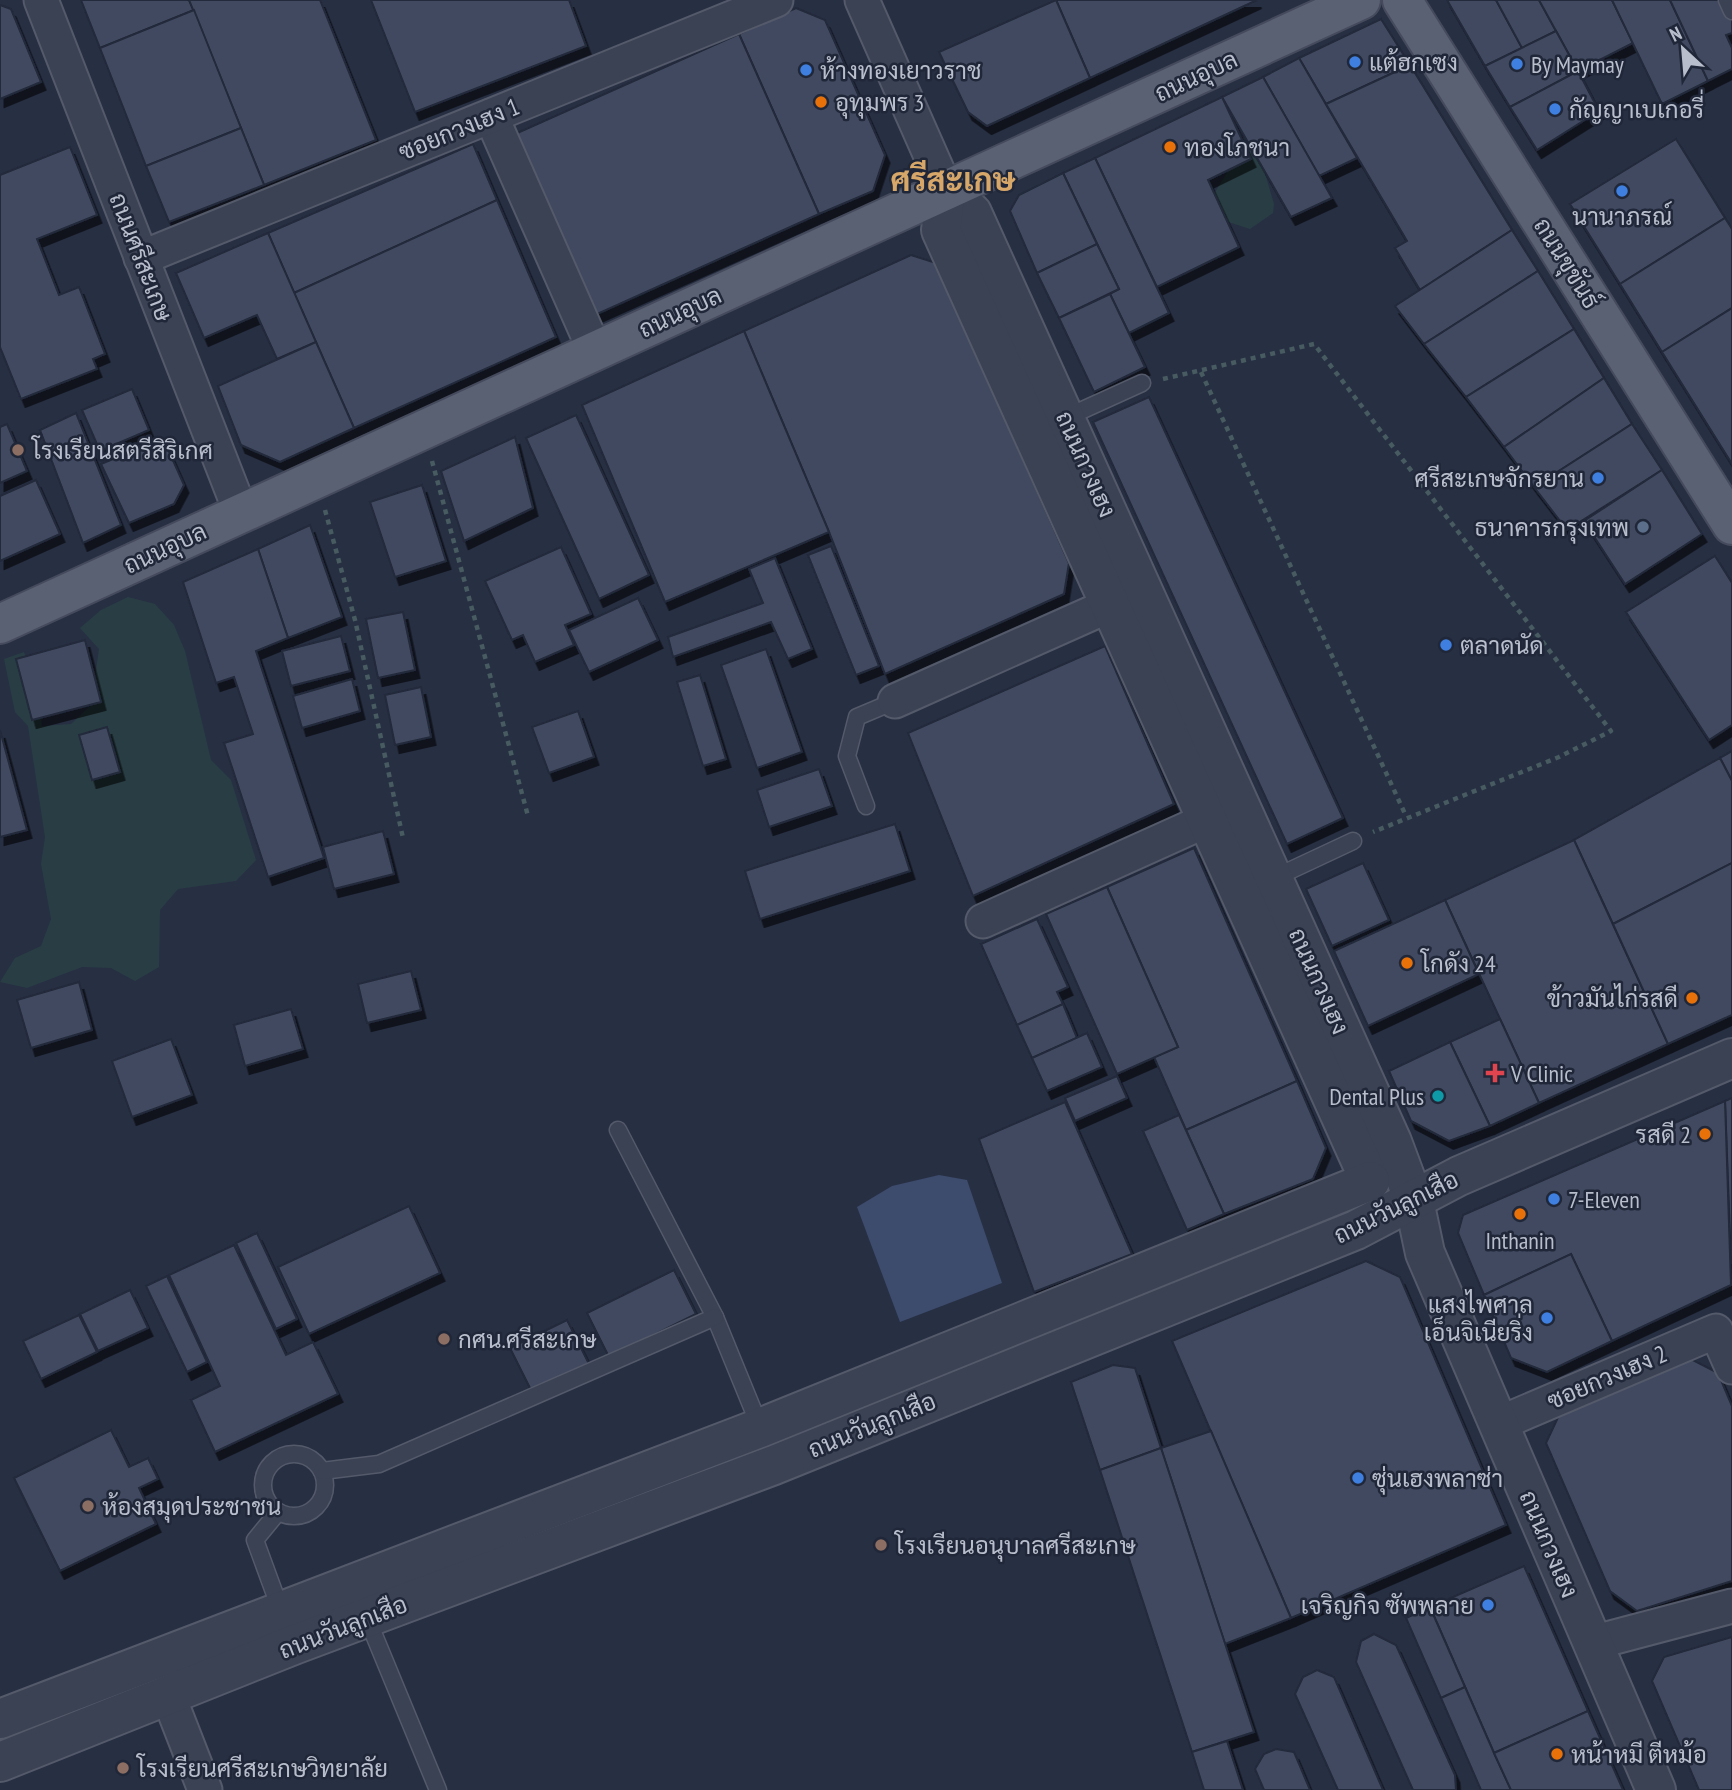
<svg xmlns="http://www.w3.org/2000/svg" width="1732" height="1790" viewBox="0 0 1732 1790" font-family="'PT Sans Narrow',Sarabun,sans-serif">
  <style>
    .green { fill: #293e44 }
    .water { fill: #3d4b6c }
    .building { fill: #414a60; stroke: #22293a; stroke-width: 2; filter: url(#shadow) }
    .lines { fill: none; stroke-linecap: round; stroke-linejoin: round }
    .service-casing { stroke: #545a6a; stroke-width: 19 }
    .minor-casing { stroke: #545a6a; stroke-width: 37 }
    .tertiary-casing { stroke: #545a6a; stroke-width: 42 }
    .primary-casing { stroke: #454b5c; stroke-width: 42 }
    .path { stroke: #475b60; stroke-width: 4.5; stroke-dasharray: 5 5; stroke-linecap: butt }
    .service { stroke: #3b4253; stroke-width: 16 }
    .minor { stroke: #3b4253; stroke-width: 33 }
    .tertiary { stroke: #3b4253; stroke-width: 38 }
    .primary { stroke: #5a6173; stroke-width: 38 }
    .shop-dot { fill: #3f7fe0; stroke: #202738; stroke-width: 2.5 }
    .food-dot { fill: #e8710a; stroke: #202738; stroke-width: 2.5 }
    .education-dot { fill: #8d6e63; stroke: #202738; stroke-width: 2.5 }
    .service-dot { fill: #5c6f8a; stroke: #202738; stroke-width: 2.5 }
    .health-dot { fill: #e0444e; stroke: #202738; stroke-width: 2.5 }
    .culture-dot { fill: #0f9aa8; stroke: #202738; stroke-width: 2.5 }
    .labels { text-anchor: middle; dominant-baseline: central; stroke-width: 5; stroke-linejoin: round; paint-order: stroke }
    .poi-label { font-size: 24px; fill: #b9becc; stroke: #202738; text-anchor: start }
    .street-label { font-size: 24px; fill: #b9becc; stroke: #202738 }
    .district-label { font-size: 32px; font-weight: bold; fill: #d7a769; stroke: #202738 }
  </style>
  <defs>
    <filter id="shadow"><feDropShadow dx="4.5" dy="8" stdDeviation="0" flood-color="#0009"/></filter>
  </defs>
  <rect width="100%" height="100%" fill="#272f43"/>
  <g class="green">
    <path d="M 1257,146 L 1274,204 L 1273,213 L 1250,229 L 1216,218 L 1211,199 L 1239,152 Z"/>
    <path d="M 128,597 L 155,604 L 174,625 L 185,651 L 211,760 L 231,780 L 256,860 L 236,881 L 178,889 L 160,910 L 159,967 L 135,981 L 111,968 L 82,967 L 27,988 L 0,982 L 15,958 L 41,946 L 51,919 L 41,864 L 45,837 L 28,726 L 15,712 L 4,659 L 24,652 L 40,698 L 42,726 L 71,724 L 91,705 L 99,649 L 80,628 L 101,610 Z"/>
  </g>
  <path class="water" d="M 939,1175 L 967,1180 L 1002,1283 L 900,1322 L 857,1207 L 892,1186 Z"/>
  <g class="building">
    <path d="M 81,0 L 189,0 L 194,10 L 100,48 Z"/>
    <path d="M 189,0 L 320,0 L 376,140 L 264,185 Z"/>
    <path d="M 371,0 L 569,0 L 586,46 L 415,112 Z"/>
    <path d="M 1056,0 L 1257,0 L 1090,78 Z"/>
    <path d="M 1056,0 L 1090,78 L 987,126 L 968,112 L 939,52 Z"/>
    <path d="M 1447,0 L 1496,0 L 1522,48 L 1485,66 Z"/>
    <path d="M 1496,0 L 1539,0 L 1556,31 L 1522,48 Z"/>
    <path d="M 1539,0 L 1612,0 L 1633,43 L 1578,71 Z"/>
    <path d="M 1612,0 L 1670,0 L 1708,81 L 1662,104 Z"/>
    <path d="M 1670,0 L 1723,0 L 1732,19 L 1732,33 L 1726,35 L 1732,48 L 1732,69 L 1708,81 Z"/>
    <path d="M 0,5 L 11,9 L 41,82 L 0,99 Z"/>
    <path d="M 796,8 L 825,20 L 885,155 L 873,191 L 819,214 L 739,34 Z"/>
    <path d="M 194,10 L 241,128 L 146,166 L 100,48 Z"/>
    <path d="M 1381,19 L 1410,65 L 1326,104 L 1299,58 Z"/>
    <path d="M 1556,31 L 1578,71 L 1510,107 L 1485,66 Z"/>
    <path d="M 739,34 L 819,214 L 595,315 L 515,134 Z"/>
    <path d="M 1299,58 L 1357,158 L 1319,176 L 1263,77 Z"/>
    <path d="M 1410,65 L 1512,230 L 1420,290 L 1395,248 L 1407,241 L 1326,104 Z"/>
    <path d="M 1578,71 L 1599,111 L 1537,150 L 1510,107 Z"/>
    <path d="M 1263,77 L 1332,198 L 1291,217 L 1222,97 Z"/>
    <path d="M 1222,97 L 1251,159 L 1208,180 L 1239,247 L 1157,287 L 1095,158 Z"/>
    <path d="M 241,128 L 264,185 L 169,222 L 146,166 Z"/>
    <path d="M 1676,139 L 1725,218 L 1620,284 L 1570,204 Z"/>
    <path d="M 473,144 L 497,200 L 294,293 L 268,233 Z"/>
    <path d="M 70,147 L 97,215 L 37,239 L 59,295 L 79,287 L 105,354 L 93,359 L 97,369 L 21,399 L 0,347 L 0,175 Z"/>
    <path d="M 1095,158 L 1169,313 L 1129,333 L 1110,294 L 1119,289 L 1063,173 Z"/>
    <path d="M 1063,173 L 1097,244 L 1037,273 L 1010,211 L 1019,195 Z"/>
    <path d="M 497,200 L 556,337 L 354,428 L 294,293 Z"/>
    <path d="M 1725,218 L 1732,229 L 1732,308 L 1662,352 L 1620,284 Z"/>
    <path d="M 1512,230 L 1538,271 L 1424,344 L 1395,306 Z"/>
    <path d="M 268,233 L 316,342 L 277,359 L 257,315 L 204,338 L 176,273 Z"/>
    <path d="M 1097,244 L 1119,289 L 1059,318 L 1037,273 Z"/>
    <path d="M 911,255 L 936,263 L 1069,563 L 1064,594 L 885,674 L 829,532 L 744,331 Z"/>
    <path d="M 1538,271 L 1574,329 L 1466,397 L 1424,344 Z"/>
    <path d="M 1110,294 L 1145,367 L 1094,392 L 1059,318 Z"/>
    <path d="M 1732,308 L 1732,464 L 1662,352 Z"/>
    <path d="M 1574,329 L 1604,378 L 1504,447 L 1466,397 Z"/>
    <path d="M 744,331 L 829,532 L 665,602 L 582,405 Z"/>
    <path d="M 316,342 L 354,428 L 280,462 L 241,445 L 218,386 Z"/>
    <path d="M 1604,378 L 1632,424 L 1534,487 L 1504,447 Z"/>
    <path d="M 132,389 L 149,430 L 100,451 L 82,410 Z"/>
    <path d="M 1149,397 L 1343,818 L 1287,844 L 1093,422 Z"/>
    <path d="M 76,413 L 121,525 L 83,543 L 40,430 Z"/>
    <path d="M 576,415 L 649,575 L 599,599 L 526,438 Z"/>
    <path d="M 7,424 L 27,471 L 0,483 L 0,427 Z"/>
    <path d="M 1632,424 L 1662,470 L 1567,530 L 1534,487 Z"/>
    <path d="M 515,437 L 533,508 L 464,541 L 441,471 Z"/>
    <path d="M 163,438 L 184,485 L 174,504 L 129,523 L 101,464 Z"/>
    <path d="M 1662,470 L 1702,534 L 1625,584 L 1584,521 Z"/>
    <path d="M 36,480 L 60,534 L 0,561 L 0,496 Z"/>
    <path d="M 422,485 L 446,561 L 395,577 L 370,502 Z"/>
    <path d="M 310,525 L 342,617 L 288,638 L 258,549 Z"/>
    <path d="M 831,546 L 879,666 L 856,675 L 808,555 Z"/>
    <path d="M 561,547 L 591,614 L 565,625 L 574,645 L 535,662 L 523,635 L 512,640 L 485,581 Z"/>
    <path d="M 258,549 L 288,638 L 256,651 L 324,858 L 268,877 L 224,743 L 253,734 L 234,677 L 216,683 L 183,582 Z"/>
    <path d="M 1715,556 L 1732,583 L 1732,725 L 1709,740 L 1626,612 Z"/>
    <path d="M 775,558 L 812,649 L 788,659 L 771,622 L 673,657 L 668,637 L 763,603 L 749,569 Z"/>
    <path d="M 638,598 L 658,640 L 589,672 L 569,630 Z"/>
    <path d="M 403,612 L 415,670 L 378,678 L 366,619 Z"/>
    <path d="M 341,636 L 350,671 L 291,686 L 282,651 Z"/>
    <path d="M 85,640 L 101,702 L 32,720 L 16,659 Z"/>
    <path d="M 1105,646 L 1174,804 L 973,896 L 908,733 Z"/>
    <path d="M 766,649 L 802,752 L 757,768 L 721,665 Z"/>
    <path d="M 700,675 L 726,759 L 703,766 L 677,682 Z"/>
    <path d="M 352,679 L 360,711 L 302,728 L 293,696 Z"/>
    <path d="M 421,687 L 431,737 L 395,745 L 385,695 Z"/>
    <path d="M 578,711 L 594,757 L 549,773 L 532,727 Z"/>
    <path d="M 107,727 L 120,772 L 92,780 L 79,735 Z"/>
    <path d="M 0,730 L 27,830 L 0,837 Z"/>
    <path d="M 1732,751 L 1732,781 L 1720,758 Z"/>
    <path d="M 1720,758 L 1732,781 L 1732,863 L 1613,924 L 1574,840 Z"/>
    <path d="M 819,769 L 832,806 L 769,827 L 757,790 Z"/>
    <path d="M 895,824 L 910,871 L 760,919 L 745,871 Z"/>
    <path d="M 383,831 L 394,874 L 334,889 L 323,847 Z"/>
    <path d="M 1574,840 L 1668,1044 L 1539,1103 L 1445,900 Z"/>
    <path d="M 1194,848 L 1297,1081 L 1186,1130 L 1154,1057 L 1178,1047 L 1107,887 Z"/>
    <path d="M 1363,863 L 1389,920 L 1332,946 L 1306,889 Z"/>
    <path d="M 1732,863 L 1732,1015 L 1668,1044 L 1613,924 Z"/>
    <path d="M 1107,887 L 1178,1047 L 1117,1074 L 1046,914 Z"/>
    <path d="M 1445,900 L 1479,974 L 1368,1026 L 1334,951 Z"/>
    <path d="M 1037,919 L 1068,987 L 1057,992 L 1063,1004 L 1017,1025 L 981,944 Z"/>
    <path d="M 411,971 L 421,1010 L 367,1023 L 358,984 Z"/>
    <path d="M 79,982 L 92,1030 L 31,1048 L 17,1000 Z"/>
    <path d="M 1063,1004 L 1077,1038 L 1032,1058 L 1017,1025 Z"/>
    <path d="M 291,1009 L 303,1049 L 245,1066 L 234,1025 Z"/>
    <path d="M 1500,1019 L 1539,1103 L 1490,1126 L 1450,1042 Z"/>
    <path d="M 1087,1033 L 1102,1067 L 1047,1091 L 1032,1058 Z"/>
    <path d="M 171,1039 L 192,1095 L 132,1117 L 112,1061 Z"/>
    <path d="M 1450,1042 L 1490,1126 L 1449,1141 L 1411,1121 L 1389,1071 Z"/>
    <path d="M 1117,1076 L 1127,1098 L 1075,1121 L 1065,1098 Z"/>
    <path d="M 1297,1081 L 1326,1148 L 1313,1179 L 1224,1214 L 1186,1130 Z"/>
    <path d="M 1732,1098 L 1732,1263 L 1731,1263 L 1725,1101 Z"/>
    <path d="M 1725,1101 L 1731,1285 L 1612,1341 L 1571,1254 L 1484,1295 L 1458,1233 L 1463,1215 Z"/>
    <path d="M 1065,1102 L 1132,1254 L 1034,1292 L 979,1139 Z"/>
    <path d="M 1179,1115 L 1224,1214 L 1187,1230 L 1143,1131 Z"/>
    <path d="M 409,1206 L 440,1273 L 309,1334 L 278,1267 Z"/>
    <path d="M 257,1233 L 297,1319 L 276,1329 L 236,1243 Z"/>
    <path d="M 234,1245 L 286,1355 L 313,1342 L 338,1394 L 215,1452 L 191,1400 L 220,1386 L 169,1275 Z"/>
    <path d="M 1571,1254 L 1612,1341 L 1547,1372 L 1511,1358 L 1484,1295 Z"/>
    <path d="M 1366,1261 L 1400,1277 L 1506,1525 L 1291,1618 L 1172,1341 Z"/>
    <path d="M 674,1270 L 696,1314 L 609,1357 L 587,1313 Z"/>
    <path d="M 167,1276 L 207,1362 L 187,1372 L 146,1286 Z"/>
    <path d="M 130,1290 L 148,1328 L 98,1351 L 80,1314 Z"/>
    <path d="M 79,1315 L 97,1352 L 41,1379 L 23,1341 Z"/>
    <path d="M 567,1320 L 589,1364 L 532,1392 L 510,1348 Z"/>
    <path d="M 1689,1358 L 1718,1373 L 1732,1406 L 1732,1581 L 1637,1611 L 1610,1591 L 1546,1443 L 1561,1411 Z"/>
    <path d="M 1113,1365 L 1135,1368 L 1161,1448 L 1100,1470 L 1071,1382 Z"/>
    <path d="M 111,1430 L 129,1467 L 148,1458 L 158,1479 L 139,1488 L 156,1524 L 60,1571 L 14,1478 Z"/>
    <path d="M 1211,1431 L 1291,1618 L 1225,1644 L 1161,1448 Z"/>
    <path d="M 1161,1448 L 1254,1732 L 1192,1752 L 1100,1470 Z"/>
    <path d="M 1524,1566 L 1588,1711 L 1494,1753 L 1430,1607 Z"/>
    <path d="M 1430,1607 L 1465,1687 L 1441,1698 L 1406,1618 Z"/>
    <path d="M 1374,1634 L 1396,1645 L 1455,1775 L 1456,1790 L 1413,1790 L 1356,1662 L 1361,1641 Z"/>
    <path d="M 1732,1637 L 1732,1790 L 1699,1790 L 1652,1681 L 1664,1657 Z"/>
    <path d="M 1317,1670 L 1334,1677 L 1383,1790 L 1338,1790 L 1295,1694 L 1303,1677 Z"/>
    <path d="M 1465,1687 L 1494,1753 L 1511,1790 L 1481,1790 L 1441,1698 Z"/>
    <path d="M 1588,1711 L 1623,1790 L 1511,1790 L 1494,1753 Z"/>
    <path d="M 1227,1741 L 1243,1790 L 1204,1790 L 1192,1752 Z"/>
    <path d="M 1276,1749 L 1294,1752 L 1310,1790 L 1264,1790 L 1255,1769 L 1264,1754 Z"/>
  </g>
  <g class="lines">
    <g class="service-casing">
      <g id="service">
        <path d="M 1727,0 L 1732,11"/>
        <path d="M 1065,418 L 1142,383"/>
        <path d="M 866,806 L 847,756 L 857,717 L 895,701"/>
        <path d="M 1272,879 L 1353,841"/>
        <path d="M 618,1130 L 715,1317 L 760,1427"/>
        <circle cx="294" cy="1485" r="31"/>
        <path d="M 322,1471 L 379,1464 L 715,1317"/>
        <path d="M 278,1512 L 255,1540 L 281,1611"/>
        <path d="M 367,1618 L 438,1790"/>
      </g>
    </g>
    <g class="minor-casing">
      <g id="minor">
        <path d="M 41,0 L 241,513"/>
        <path d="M 862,0 L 946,190"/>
        <path d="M 491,116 L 595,351"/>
        <path d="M 141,258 L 776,0"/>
        <path d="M 895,701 L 1110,605"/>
        <path d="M 983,921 L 1207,820"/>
        <path d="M 1498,1424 L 1716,1331 L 1732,1367"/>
        <path d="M 1592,1643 L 1732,1606"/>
        <path d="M 168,1695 L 205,1790"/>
      </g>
    </g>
    <g class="tertiary-casing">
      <g id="tertiary">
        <path d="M 946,190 L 972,213 L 1392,1142 L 1414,1201 L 1425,1253 L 1656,1790"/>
        <path d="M 946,190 L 941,230 L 1370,1181"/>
        <path d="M 0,1719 L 760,1428 L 1370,1181"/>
        <path d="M 0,1762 L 296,1644 L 774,1465 L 1356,1230 L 1459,1176 L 1732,1058"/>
      </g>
    </g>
    <g class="primary-casing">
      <g id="primary">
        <path d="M 1402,0 L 1732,525"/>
        <path d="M 0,624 L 1361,0"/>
      </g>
    </g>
    <g class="path">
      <path d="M 1201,372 L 1406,816"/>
      <path d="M 1163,379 L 1314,344 L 1611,731 L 1559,757 L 1373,832"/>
      <path d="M 432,461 L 528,816"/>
      <path d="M 325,510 L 355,620 L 403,838"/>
    </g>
    <use href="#service" class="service"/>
    <use href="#minor" class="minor"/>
    <use href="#tertiary" class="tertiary"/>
    <use href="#primary" class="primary"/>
  </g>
  <g class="shop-dot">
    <circle cx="1355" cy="62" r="7"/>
    <circle cx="1517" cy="64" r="7"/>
    <circle cx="806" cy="70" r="7"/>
    <circle cx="1555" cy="109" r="7"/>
    <circle cx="1622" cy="191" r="7"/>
    <circle cx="1598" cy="478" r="7"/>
    <circle cx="1446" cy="645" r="7"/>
    <circle cx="1554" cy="1199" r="7"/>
    <circle cx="1547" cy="1318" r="7"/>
    <circle cx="1358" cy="1478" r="7"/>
    <circle cx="1488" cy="1605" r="7"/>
  </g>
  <g class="food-dot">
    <circle cx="821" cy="102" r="7"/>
    <circle cx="1170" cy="147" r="7"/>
    <circle cx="1407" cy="963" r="7"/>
    <circle cx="1692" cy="998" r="7"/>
    <circle cx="1705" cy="1134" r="7"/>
    <circle cx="1520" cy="1214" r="7"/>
    <circle cx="1557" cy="1754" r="7"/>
  </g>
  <g class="education-dot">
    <circle cx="18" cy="450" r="7"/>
    <circle cx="444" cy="1339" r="7"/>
    <circle cx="88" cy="1506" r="7"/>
    <circle cx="881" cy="1545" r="7"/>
    <circle cx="123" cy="1768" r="7"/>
  </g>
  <circle class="service-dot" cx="1643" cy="527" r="7"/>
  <path class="health-dot" d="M1491.5 1062.5h7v7h7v7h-7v7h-7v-7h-7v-7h7z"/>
  <circle class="culture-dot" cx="1438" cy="1096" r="7"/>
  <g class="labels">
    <g class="poi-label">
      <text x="1369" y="62">แต้ฮกเซง</text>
      <text x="1531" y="64">By Maymay</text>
      <text x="820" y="70">ห้างทองเยาวราช</text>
      <text x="835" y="102">อุทุมพร 3</text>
      <text x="1569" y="109">กัญญาเบเกอรี่</text>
      <text x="1184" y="147">ทองโภชนา</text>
      <text x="1622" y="216" text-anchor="middle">นานาภรณ์</text>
      <text x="32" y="450">โรงเรียนสตรีสิริเกศ</text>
      <text x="1584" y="478" text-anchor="end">ศรีสะเกษจักรยาน</text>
      <text x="1629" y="527" text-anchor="end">ธนาคารกรุงเทพ</text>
      <text x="1460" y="645">ตลาดนัด</text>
      <text x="1421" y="963">โกดัง 24</text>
      <text x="1678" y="998" text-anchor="end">ข้าวมันไก่รสดี</text>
      <text x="1511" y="1073">V Clinic</text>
      <text x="1424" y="1096" text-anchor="end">Dental Plus</text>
      <text x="1691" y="1134" text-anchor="end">รสดี 2</text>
      <text x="1568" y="1199">7-Eleven</text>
      <text x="1520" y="1240" text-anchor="middle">Inthanin</text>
      <text x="1533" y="1304" text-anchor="end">แสงไพศาล<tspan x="1533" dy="28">เอ็นจิเนียริ่ง</tspan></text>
      <text x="458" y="1339">กศน.ศรีสะเกษ</text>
      <text x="1372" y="1478">ซุ่นเฮงพลาซ่า</text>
      <text x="102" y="1506">ห้องสมุดประชาชน</text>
      <text x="895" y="1545">โรงเรียนอนุบาลศรีสะเกษ</text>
      <text x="1474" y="1605" text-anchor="end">เจริญกิจ ซัพพลาย</text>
      <text x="1571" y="1754">หน้าหมี ตีหม้อ</text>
      <text x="137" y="1768">โรงเรียนศรีสะเกษวิทยาลัย</text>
    </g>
    <g class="street-label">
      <text transform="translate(1196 76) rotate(-25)">ถนนอุบล</text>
      <text transform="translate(459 129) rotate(-22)">ซอยกวงเฮง 1</text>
      <text transform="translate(141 257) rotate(69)">ถนนศรีสะเกษ</text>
      <text transform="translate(1567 263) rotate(58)">ถนนขุขันธ์</text>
      <text transform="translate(680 312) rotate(-25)">ถนนอุบล</text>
      <text transform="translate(1086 464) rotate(66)">ถนนกวงเฮง</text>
      <text transform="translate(165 548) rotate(-25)">ถนนอุบล</text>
      <text transform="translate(1319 981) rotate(66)">ถนนกวงเฮง</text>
      <text transform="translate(1396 1207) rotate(-26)">ถนนวันลูกเสือ</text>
      <text transform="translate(1607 1377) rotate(-23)">ซอยกวงเฮง 2</text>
      <text transform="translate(872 1425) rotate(-22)">ถนนวันลูกเสือ</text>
      <text transform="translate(1549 1544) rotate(67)">ถนนกวงเฮง</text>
      <text transform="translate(343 1627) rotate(-21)">ถนนวันลูกเสือ</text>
    </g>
    <g class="district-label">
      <text x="953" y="179">ศรีสะเกษ</text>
    </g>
  </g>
  <g transform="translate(1683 49) rotate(334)" stroke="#202738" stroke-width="5" paint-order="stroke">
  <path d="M0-5L12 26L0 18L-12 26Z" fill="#b9becc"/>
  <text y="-10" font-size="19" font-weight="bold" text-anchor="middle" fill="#b9becc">N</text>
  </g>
</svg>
